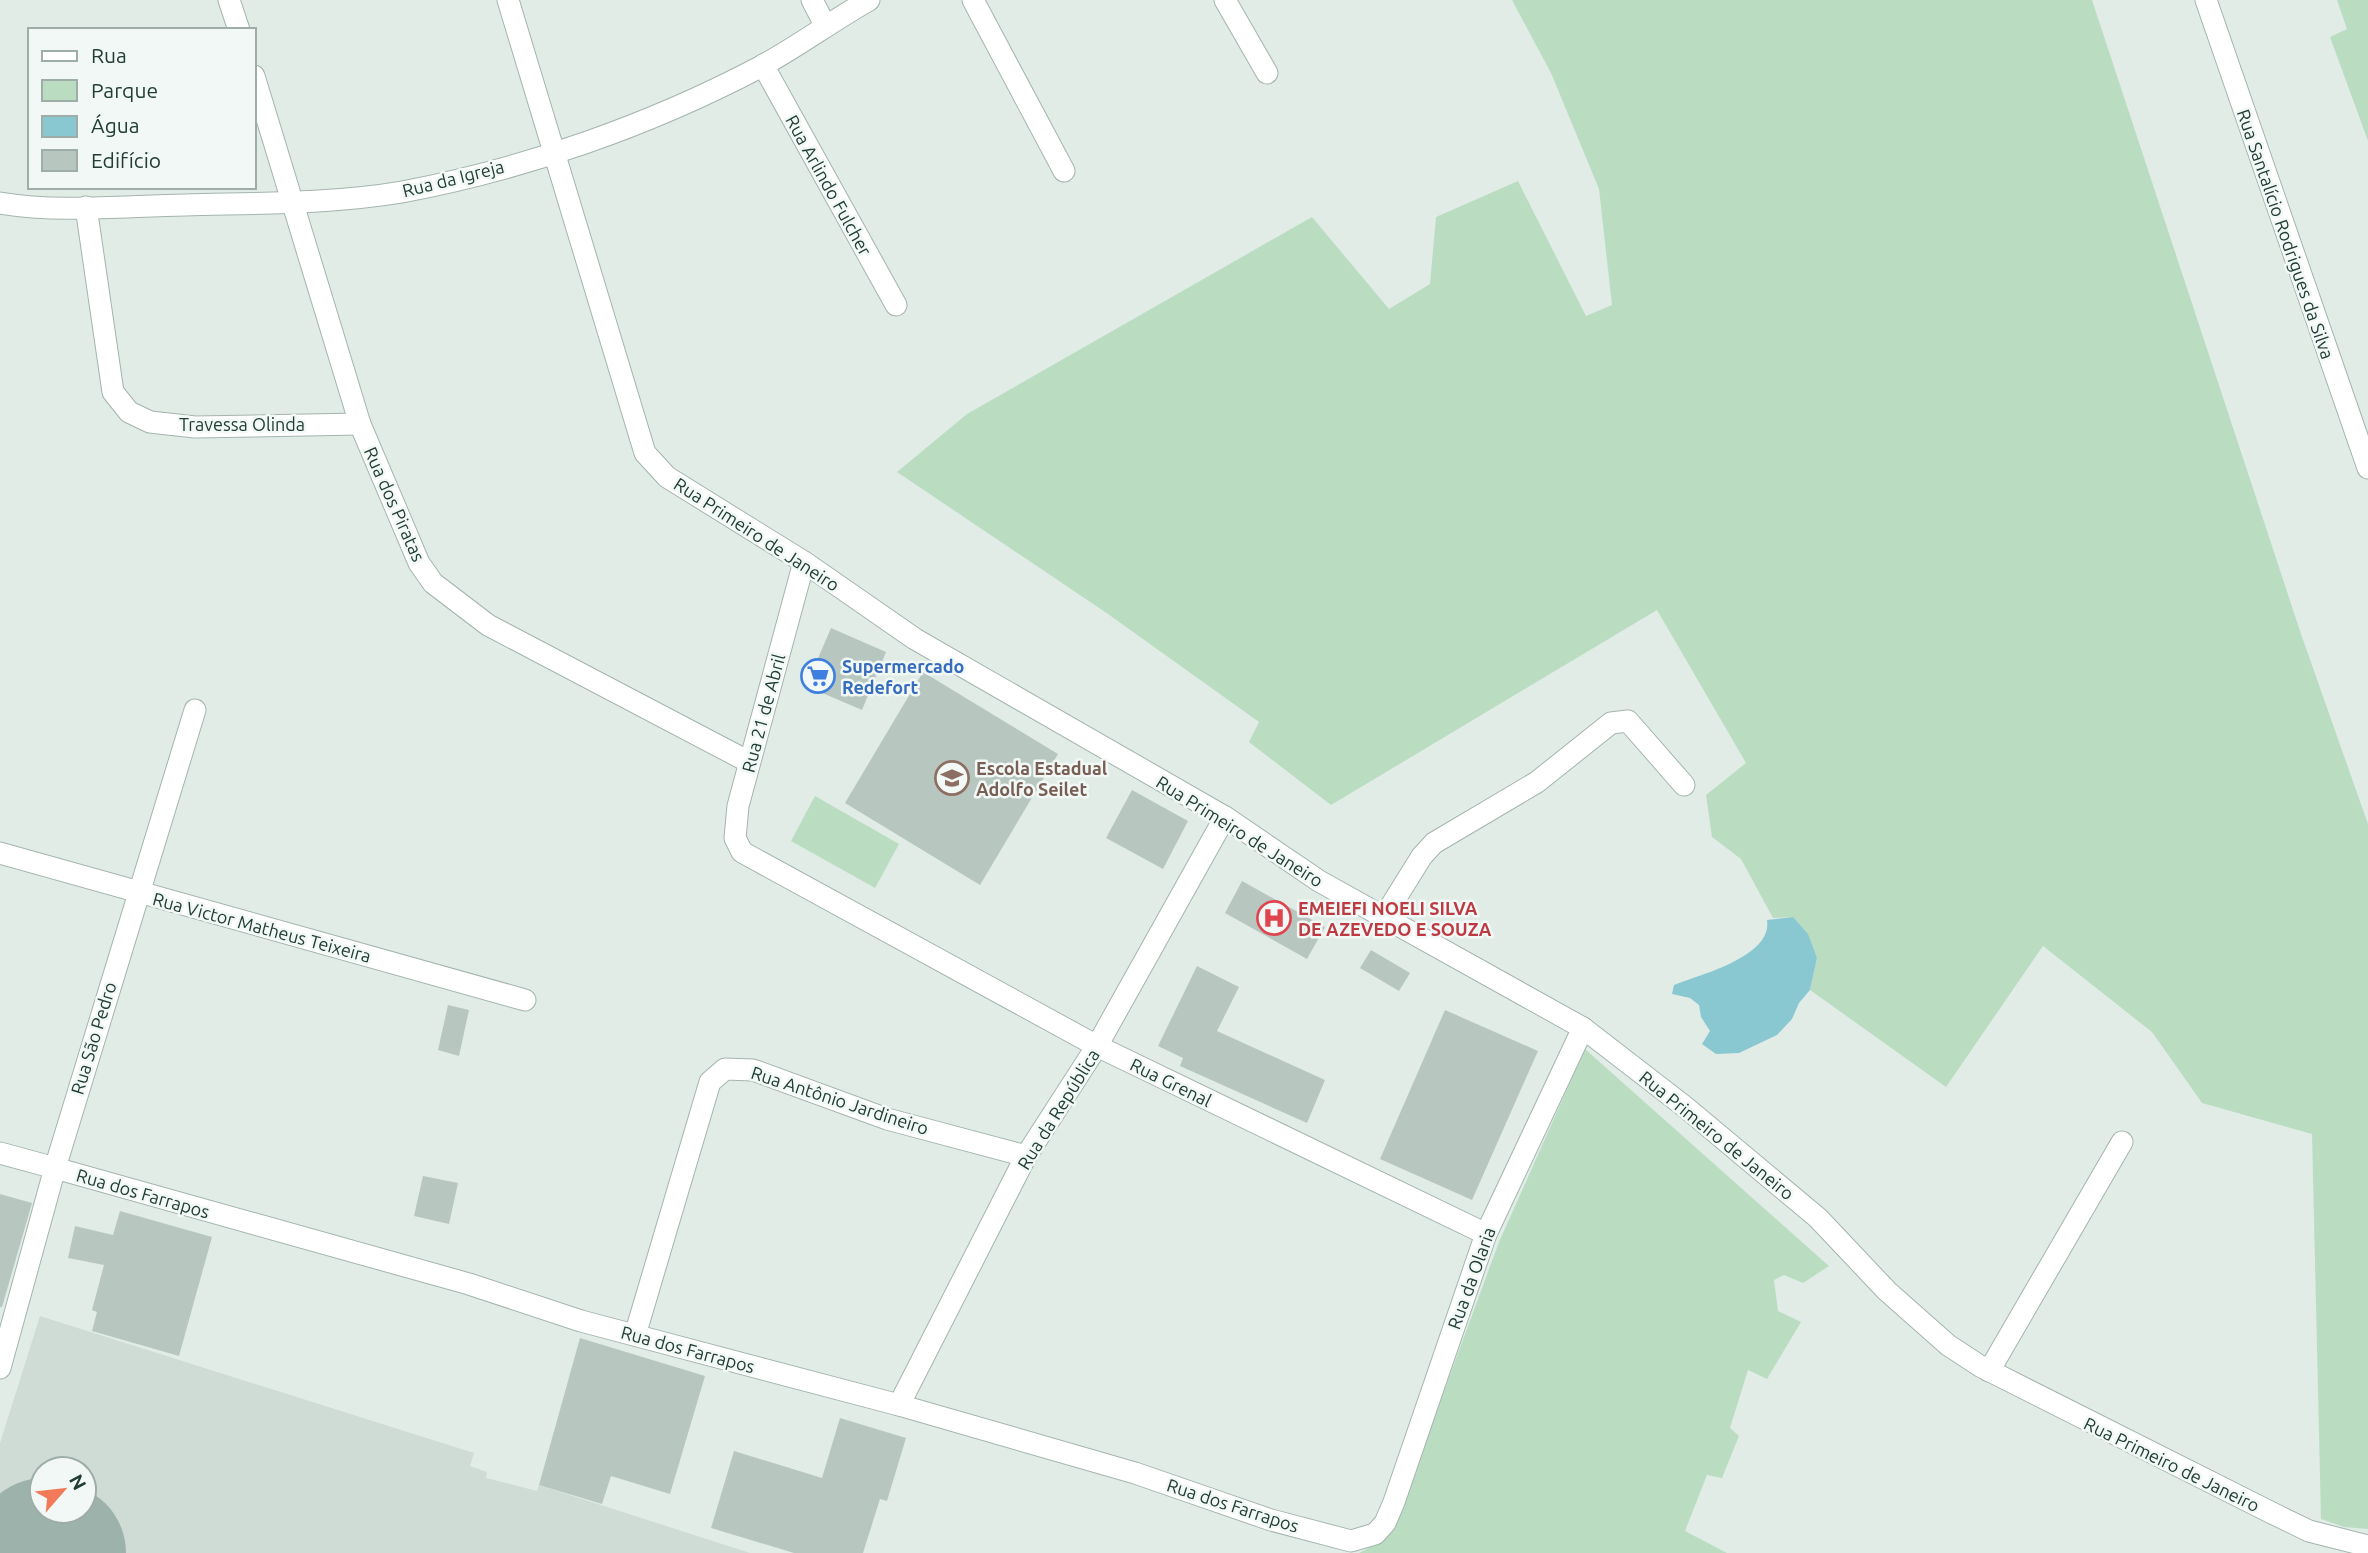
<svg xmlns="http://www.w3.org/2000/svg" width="2368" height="1553" viewBox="0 0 2368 1553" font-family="Ubuntu,sans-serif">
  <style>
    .built { fill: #cfdcd6; fill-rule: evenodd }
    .green { fill: #baddc2 }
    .water { fill: #89c8d1 }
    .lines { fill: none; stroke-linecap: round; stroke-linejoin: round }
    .runway { stroke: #9eb2ac; stroke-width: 140 }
    .building { fill: #b7c7c0 }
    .minor-casing { stroke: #a4b4ae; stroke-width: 23 }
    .tertiary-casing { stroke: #a4b4ae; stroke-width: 23 }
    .minor { stroke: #fff; stroke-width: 21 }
    .tertiary { stroke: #fff; stroke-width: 21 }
    .labels { text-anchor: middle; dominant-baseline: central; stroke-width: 5; stroke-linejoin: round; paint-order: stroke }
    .street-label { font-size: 18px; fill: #213d35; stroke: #f2f8f5 }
    .shop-label { font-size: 18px; font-weight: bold; fill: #366cbe; stroke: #f2f8f5; text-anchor: start }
    .education-label { font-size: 18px; font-weight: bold; fill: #785e54; stroke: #f2f8f5; text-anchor: start }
    .health-label { font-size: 18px; font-weight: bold; fill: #be3a42; stroke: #f2f8f5; text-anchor: start }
  </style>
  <rect width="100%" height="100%" fill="#e1ece7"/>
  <path class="built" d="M 40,1316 L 474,1453 L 470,1466 L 487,1472 L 486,1478 L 537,1491 L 539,1485 L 750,1553 L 0,1553 L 0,1443 ZM 42,1469 L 84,1469 L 84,1511 L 42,1511 Z"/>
  <g class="green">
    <path d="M 1512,0 L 2092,0 L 2301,634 L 2368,824 L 2368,1529 L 2344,1527 L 2321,1519 L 2312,1134 L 2202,1103 L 2152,1032 L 2043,946 L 1946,1087 L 1810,990 L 1817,958 L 1793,917 L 1773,918 L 1741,859 L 1712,837 L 1706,795 L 1746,763 L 1657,610 L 1331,805 L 1249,742 L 1259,722 L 1108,614 L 897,472 L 967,414 L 1312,217 L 1389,309 L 1430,284 L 1436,217 L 1518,181 L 1586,316 L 1612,305 L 1599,189 L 1551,73 Z"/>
    <path d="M 2337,0 L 2368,0 L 2368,141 L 2330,37 L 2347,29 Z"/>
    <path d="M 815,796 L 899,844 L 875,888 L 791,841 Z"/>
    <path d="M 1585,1049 L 1829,1266 L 1803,1283 L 1784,1275 L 1774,1280 L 1778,1311 L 1801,1322 L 1767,1379 L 1748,1370 L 1730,1428 L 1739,1436 L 1722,1478 L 1707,1475 L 1685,1531 L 1727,1553 L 1359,1553 L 1380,1542 L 1395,1524 L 1499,1242 Z"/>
  </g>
  <path class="water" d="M 1793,917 L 1808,934 L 1817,958 L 1810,990 L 1799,1003 L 1792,1019 L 1777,1035 L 1739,1053 L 1716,1054 L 1702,1044 L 1710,1031 L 1701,1017 L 1699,1005 L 1690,998 L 1672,994 L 1674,985 C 1698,975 1773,957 1767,920 Z"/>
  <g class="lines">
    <path class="runway" d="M 44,1548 L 56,1553"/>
  </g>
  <g class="building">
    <path d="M 831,628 L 886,652 L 862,710 L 806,686 Z"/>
    <path d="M 923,672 L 1058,754 L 980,885 L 845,803 Z"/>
    <path d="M 1132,790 L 1188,821 L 1163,869 L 1106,838 Z"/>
    <path d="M 1242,881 L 1325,927 L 1307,959 L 1225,913 Z"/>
    <path d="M 1371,950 L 1410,973 L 1399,991 L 1360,968 Z"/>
    <path d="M 1197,966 L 1239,987 L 1217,1031 L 1325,1080 L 1307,1123 L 1180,1066 L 1183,1058 L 1158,1046 Z"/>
    <path d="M 448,1005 L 469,1010 L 459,1056 L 438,1050 Z"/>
    <path d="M 1445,1010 L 1538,1051 L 1472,1200 L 1380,1159 Z"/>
    <path d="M 423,1176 L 458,1183 L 449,1224 L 414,1216 Z"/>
    <path d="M 0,1194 L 32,1203 L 2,1307 L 0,1307 Z"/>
    <path d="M 120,1211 L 212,1237 L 179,1356 L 92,1331 L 97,1312 L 92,1310 L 104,1265 L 68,1258 L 75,1226 L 113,1235 Z"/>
    <path d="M 580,1338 L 705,1376 L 670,1494 L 611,1476 L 602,1504 L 539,1485 Z"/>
    <path d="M 840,1418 L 906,1438 L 887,1501 L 880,1499 L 863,1553 L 794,1553 L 711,1528 L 734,1451 L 822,1478 Z"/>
  </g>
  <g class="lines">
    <g class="minor-casing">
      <g id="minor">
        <path d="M 229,0 L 239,30"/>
        <path d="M 508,0 L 645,453 L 667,477 L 804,562 L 915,639 L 1225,817"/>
        <path d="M 812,0 L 825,25"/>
        <path d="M 973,0 L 1064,171"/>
        <path d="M 1225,0 L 1267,73"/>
        <path d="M 2206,0 L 2368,468"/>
        <path d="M 763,65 L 896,305"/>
        <path d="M 254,76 L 360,424 L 419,563 L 433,583 L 488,625 L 749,762"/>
        <path d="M 0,203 C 60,213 124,206 185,205 C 256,203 331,204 402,192 C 525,169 650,125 760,67 C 797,47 832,21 869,0"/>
        <path d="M 86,207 L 113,392 L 129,412 L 150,422 L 195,427 L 360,424"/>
        <path d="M 804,562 L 738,806 L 735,838 L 742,852 L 1097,1046 L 1486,1234"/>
        <path d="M 0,853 L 525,1000"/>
        <path d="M 1384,917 L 1422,856 L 1434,843 L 1537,782 L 1611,723 L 1628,721 L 1684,785"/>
        <path d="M 0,1153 L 55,1168 L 195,710"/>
        <path d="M 635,1335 L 710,1082 L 725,1069 L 753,1070 L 887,1119 L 1026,1156"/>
        <path d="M 1989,1371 L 2122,1142"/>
        <path d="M 899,1405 L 1135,1473 L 1271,1520 L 1351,1541 L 1375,1534 L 1385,1523 L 1394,1502 L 1486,1234 L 1583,1028"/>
      </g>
    </g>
    <g class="tertiary-casing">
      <path id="tertiary" d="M 0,1368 L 55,1168 L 469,1284 L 581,1321 L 899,1405 L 1026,1156 L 1097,1046 L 1225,817 L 1319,881 L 1583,1028 L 1684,1106 L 1818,1218 L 1887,1291 L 1948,1345 L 1980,1366 L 2272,1513 L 2309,1531 L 2368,1546"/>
    </g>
    <use href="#minor" class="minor"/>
    <use href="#tertiary" class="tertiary"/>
  </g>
  <defs>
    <g id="supermarket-ring" transform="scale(1.75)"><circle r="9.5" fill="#f2f8f5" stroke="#3f7fe0" stroke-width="1.5"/><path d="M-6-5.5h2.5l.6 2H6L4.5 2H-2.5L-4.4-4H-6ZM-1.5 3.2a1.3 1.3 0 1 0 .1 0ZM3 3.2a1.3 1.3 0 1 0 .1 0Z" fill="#3f7fe0"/></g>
    <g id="school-ring" transform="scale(1.75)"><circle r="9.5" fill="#f2f8f5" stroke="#8d6e63" stroke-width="1.5"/><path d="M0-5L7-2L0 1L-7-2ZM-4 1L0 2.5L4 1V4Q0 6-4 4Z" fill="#8d6e63"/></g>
    <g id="hospital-ring" transform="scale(1.75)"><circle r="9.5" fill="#f2f8f5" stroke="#e0444e" stroke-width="1.5"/><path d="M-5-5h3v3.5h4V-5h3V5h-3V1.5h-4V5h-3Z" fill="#e0444e"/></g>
  </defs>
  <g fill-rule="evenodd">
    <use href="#supermarket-ring" x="818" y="676"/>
    <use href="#school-ring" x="952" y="778"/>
    <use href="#hospital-ring" x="1274" y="918"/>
  </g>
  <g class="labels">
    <g class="street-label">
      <text transform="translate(453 178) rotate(-14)">Rua da Igreja</text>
      <text transform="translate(829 185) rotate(61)">Rua Arlindo Fulcher</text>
      <text transform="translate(2286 234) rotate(71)">Rua Santalício Rodrigues da Silva</text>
      <text x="242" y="424">Travessa Olinda</text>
      <text transform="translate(395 504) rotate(66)">Rua dos Piratas</text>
      <text transform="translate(757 534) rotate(33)">Rua Primeiro de Janeiro</text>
      <text transform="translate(763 713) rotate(-75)">Rua 21 de Abril</text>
      <text transform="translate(1240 831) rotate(32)">Rua Primeiro de Janeiro</text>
      <text transform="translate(262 927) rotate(15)">Rua Victor Matheus Teixeira</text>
      <text transform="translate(93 1038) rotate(-73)">Rua São Pedro</text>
      <text transform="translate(1171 1082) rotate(26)">Rua Grenal</text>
      <text transform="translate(840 1100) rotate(18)">Rua Antônio Jardineiro</text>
      <text transform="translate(1058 1109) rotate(-58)">Rua da República</text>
      <text transform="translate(1717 1135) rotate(39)">Rua Primeiro de Janeiro</text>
      <text transform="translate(143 1193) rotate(16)">Rua dos Farrapos</text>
      <text transform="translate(1471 1278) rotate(-70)">Rua da Olaria</text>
      <text transform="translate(688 1349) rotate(15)">Rua dos Farrapos</text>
      <text transform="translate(2172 1464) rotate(26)">Rua Primeiro de Janeiro</text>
      <text transform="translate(1233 1505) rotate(18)">Rua dos Farrapos</text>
    </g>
    <g class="shop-label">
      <text x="842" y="666">Supermercado<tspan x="842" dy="21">Redefort</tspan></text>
    </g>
    <g class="education-label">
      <text x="976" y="768">Escola Estadual<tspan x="976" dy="21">Adolfo Seilet</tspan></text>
    </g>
    <g class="health-label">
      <text x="1298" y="908">EMEIEFI NOELI SILVA<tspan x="1298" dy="21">DE AZEVEDO E SOUZA</tspan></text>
    </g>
  </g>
  <rect x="28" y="28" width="228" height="161" fill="#f2f8f5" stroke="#9eada8" stroke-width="2"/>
  <rect x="42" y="51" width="35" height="10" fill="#ffffff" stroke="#9eada8" stroke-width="2"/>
  <text x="91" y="63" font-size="21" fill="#213d35">Rua</text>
  <rect x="42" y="80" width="35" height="21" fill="#baddc2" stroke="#9eada8" stroke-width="2"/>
  <text x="91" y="98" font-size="21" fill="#213d35">Parque</text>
  <rect x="42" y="116" width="35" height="21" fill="#89c8d1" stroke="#9eada8" stroke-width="2"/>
  <text x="91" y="133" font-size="21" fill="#213d35">Água</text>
  <rect x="42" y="150" width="35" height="21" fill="#b7c7c0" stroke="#9eada8" stroke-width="2"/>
  <text x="91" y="168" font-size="21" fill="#213d35">Edifício</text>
  <g transform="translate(63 1490) rotate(62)"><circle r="33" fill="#f2f8f5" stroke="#9eada8" stroke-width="2"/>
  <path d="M0-5L12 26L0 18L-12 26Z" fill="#f37a59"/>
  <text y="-10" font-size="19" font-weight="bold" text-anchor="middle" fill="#213d35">N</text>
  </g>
</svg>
